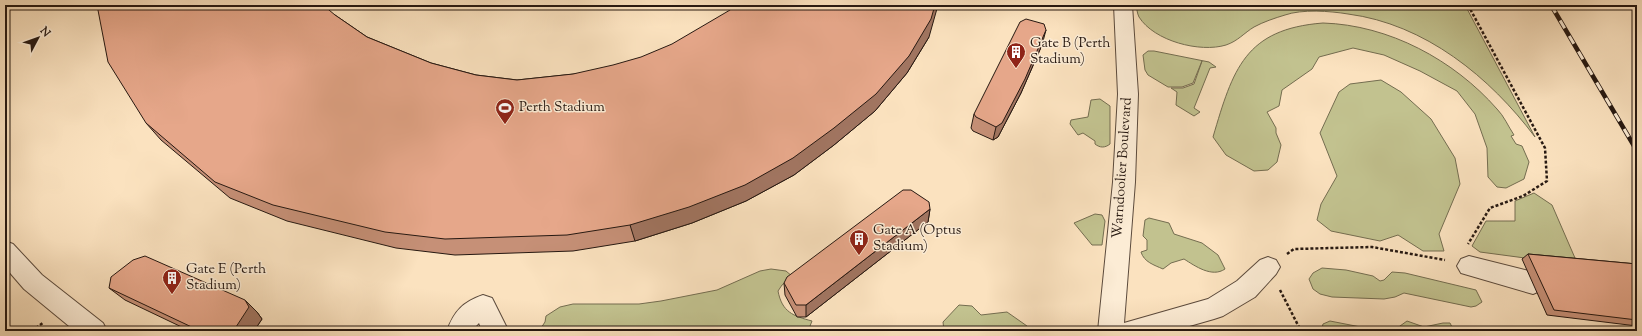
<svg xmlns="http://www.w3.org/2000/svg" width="1642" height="336" viewBox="0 0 1642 336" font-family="'Sorts Mill Goudy',serif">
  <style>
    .green { fill: #c2c28f; stroke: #746d50 }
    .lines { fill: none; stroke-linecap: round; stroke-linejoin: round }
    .minor-casing { stroke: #5b4a3c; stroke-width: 2 }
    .path { stroke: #261811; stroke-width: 2.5; stroke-dasharray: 3 2; stroke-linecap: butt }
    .minor { fill: #fcecd5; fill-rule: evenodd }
    .rail-casing { stroke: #261811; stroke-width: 4.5 }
    .rail { stroke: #fcecd5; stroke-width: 3; stroke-dasharray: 9; stroke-linecap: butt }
    .wall { fill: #c69077; stroke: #261811 }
    .shaded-wall { fill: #a17561; stroke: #261811 }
    .building { fill: #e6a78a; stroke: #261811 }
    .labels { text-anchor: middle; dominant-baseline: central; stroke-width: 3; stroke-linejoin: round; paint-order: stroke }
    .poi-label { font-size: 14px; fill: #261811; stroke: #fcecd5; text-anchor: start }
    .street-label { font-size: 14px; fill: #261811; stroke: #fcecd5 }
  </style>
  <rect width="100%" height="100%" fill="#fbe2bf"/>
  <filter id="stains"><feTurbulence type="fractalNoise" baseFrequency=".005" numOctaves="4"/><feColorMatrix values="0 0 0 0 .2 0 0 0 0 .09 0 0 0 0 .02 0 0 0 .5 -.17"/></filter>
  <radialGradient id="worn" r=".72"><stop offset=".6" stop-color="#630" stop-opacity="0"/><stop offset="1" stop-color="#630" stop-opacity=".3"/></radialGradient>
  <g class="green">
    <path d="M 1136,5 L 1465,5 L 1535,137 C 1490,77 1425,24 1348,14 C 1330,11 1302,9 1285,15 C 1275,18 1263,22 1254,27 C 1244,33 1238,41 1226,45 C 1200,53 1154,41 1139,17 C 1137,13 1137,9 1136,5 Z"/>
    <path d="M 1323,23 C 1389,25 1454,60 1497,109 C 1504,116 1508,126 1514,135 L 1511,136 L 1516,144 L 1522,146 L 1529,162 L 1524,179 L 1506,188 L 1497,187 L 1488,177 L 1487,148 L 1475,114 L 1457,91 L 1420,71 L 1384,55 L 1353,48 L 1319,57 L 1312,69 L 1282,90 L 1279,106 L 1267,112 L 1276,128 L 1276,133 L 1281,145 L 1277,162 L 1268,170 L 1254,171 L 1226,155 L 1213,137 C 1233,69 1245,29 1323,23 Z"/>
    <path d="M 1148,51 L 1154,51 L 1209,62 L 1216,67 L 1210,68 L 1194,108 L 1200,112 L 1194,116 L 1176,105 L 1177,92 L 1171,88 L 1183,88 L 1194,84 L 1202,61 L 1193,83 L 1182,87 L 1168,87 L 1148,75 L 1145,70 L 1143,55 Z"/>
    <path d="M 1381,80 L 1401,92 L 1431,119 L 1455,158 L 1460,184 L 1439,234 L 1444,251 L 1423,251 L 1398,235 L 1380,241 L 1331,231 L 1317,220 L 1321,204 L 1337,176 L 1320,133 L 1339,92 L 1350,84 Z"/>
    <path d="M 1100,99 L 1110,106 L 1110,144 C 1105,148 1100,148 1095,144 L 1095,141 L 1083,133 L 1078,135 L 1070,124 L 1071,120 L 1088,117 L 1091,100 Z"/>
    <path d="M 1534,193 L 1552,205 L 1575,258 L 1570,264 L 1480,252 L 1472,246 L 1486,221 L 1515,221 L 1515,201 Z"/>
    <path d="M 1095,214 L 1102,215 L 1105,221 L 1102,245 L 1092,245 L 1074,223 Z"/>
    <path d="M 1149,218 L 1169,223 L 1174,234 L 1202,243 L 1218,255 L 1225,269 C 1212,278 1195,266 1184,259 L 1171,263 L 1163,269 C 1154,265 1144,262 1141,252 L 1147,250 L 1147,240 L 1143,236 L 1145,220 Z"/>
    <path d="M 1322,268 L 1346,270 L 1373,276 L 1380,281 L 1384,280 L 1392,272 L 1405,273 L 1476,290 L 1482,302 L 1476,306 L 1471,307 L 1404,293 L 1395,297 L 1384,299 L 1332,297 L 1320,294 L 1313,289 L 1309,279 L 1313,273 Z"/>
    <path d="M 771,269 L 786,271 L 793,277 L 782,285 L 778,291 C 782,312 793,316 812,321 L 808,331 L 539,331 L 545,322 L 546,316 L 560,307 L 573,304 L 639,304 L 661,301 L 717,290 L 760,271 Z"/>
    <path d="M 959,305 L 972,306 L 981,315 L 1007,312 L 1027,326 L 1026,331 L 944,331 L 943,322 Z"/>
    <path d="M 1330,321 L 1381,331 L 1321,331 L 1323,324 Z"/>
    <path d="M 1407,321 L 1424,327 L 1443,323 L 1450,323 L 1454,331 L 1393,331 Z"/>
  </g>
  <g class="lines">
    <g class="minor-casing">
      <g id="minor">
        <path d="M 1114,5 L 1132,5 L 1138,94 L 1135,182 L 1124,323 L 1208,299 L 1237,281 L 1260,260 L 1268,257 L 1276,260 L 1280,267 L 1276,274 L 1255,297 L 1223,316 L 1214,319 L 1172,331 L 1098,331 L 1113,182 L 1118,94 Z"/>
        <path d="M 5,241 L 13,244 L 42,275 L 103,323 L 107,331 L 75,331 L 24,289 L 5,267 Z"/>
        <path d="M 1469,256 L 1533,272 L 1542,276 L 1545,283 L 1542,290 L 1533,294 L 1461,273 L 1457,266 L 1461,259 Z"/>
        <path d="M 483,295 L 492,298 L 507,328 L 506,331 L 480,331 L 481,328 L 479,323 L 474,328 L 473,331 L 447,331 C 454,311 463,302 483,295 Z"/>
      </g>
    </g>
    <g class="path">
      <path d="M 1468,5 L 1545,148 L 1547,181 L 1523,196 L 1490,208 L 1468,244"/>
      <path d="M 1287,254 L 1294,249 L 1372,247 L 1445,260"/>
      <path d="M 1280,290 L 1301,331"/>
      <path d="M 32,331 L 44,322"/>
    </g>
    <use href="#minor" class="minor"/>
    <g class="rail-casing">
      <path id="rail" d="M 1551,5 L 1637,151"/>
    </g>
    <use href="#rail" class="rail"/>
  </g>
  <g class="wall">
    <path d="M 335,15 L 367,37 L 431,63 L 476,75 L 517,80 L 929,37 L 907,73 L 875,111 L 834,145 L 794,175 L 746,201 L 692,223 L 635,241 L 573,251 L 455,255 L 396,248 L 287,221 L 230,198 L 161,140 L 146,123 Z"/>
    <path d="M 1042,45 L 1021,93 L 998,137 L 993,140 L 973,131 L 971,128 L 974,114 Z"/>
    <path d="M 930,209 L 928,222 L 806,317 L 797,317 L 785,295 L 784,283 Z"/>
    <path d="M 1528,254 L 1637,264 L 1637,326 L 1547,315 L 1522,259 Z"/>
    <path d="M 109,288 L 257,312 L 262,319 L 254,331 L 190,331 L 125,300 Z"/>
  </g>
  <g class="shaded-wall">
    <path d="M 935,5 L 938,5 L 929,37 L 907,73 L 875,111 L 834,145 L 794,175 L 746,201 L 692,223 L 635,241 L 630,225 Z"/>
    <path d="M 1046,30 L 1042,45 L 1021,93 L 998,137 L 993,140 L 996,127 Z"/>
    <path d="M 930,209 L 928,222 L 806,317 L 806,305 Z"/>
    <path d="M 245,300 L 257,312 L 262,319 L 254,331 L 233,331 Z"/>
  </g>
  <g class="building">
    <path d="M 97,5 L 323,5 L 335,15 L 367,37 L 431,63 L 476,75 L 517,80 L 573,74 L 613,65 L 641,57 L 672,44 L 730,10 L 736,5 L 935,5 L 931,19 L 909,56 L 876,94 L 834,128 L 793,158 L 745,185 L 689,207 L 630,225 L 567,235 L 445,239 L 385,232 L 273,205 L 215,182 L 146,123 L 108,62 Z"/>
    <path d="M 1026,19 L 1044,24 L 1046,30 L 1025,79 L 1002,123 L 996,127 L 976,117 L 974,114 L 1020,22 Z"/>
    <path d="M 903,190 L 911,190 L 929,202 L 930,209 L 806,305 L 796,305 L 784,283 L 787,277 Z"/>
    <path d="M 1528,254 L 1637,264 L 1637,320 L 1554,310 Z"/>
    <path d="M 145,256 L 245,300 L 249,307 L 234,330 L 233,331 L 202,331 L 198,330 L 109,288 L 111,277 L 133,260 Z"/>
  </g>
  <defs>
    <g id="building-pin" transform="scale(1)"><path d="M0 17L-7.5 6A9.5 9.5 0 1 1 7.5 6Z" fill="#8f2418" stroke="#fcecd5"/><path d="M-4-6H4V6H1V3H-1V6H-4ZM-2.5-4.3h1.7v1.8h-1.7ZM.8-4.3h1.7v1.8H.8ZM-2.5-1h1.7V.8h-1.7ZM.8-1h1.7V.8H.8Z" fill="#fff"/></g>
    <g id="stadium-pin" transform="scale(1)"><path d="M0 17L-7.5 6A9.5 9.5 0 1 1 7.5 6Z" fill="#8f2418" stroke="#fcecd5"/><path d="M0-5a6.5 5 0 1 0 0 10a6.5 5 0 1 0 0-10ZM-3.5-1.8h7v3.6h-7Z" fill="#fff"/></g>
  </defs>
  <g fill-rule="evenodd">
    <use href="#building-pin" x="1016" y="52"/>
    <use href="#stadium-pin" x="505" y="108"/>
    <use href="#building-pin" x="859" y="239"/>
    <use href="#building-pin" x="172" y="278"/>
  </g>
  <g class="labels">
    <g class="poi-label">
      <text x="1030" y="44">Gate B (Perth<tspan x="1030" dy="16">Stadium)</tspan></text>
      <text x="519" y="108">Perth Stadium</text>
      <text x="873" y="231">Gate A (Optus<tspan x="873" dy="16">Stadium)</tspan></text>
      <text x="186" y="270">Gate E (Perth<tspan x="186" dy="16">Stadium)</tspan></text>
    </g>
    <g class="street-label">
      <text transform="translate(1123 168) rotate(-86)">Warndoolier Boulevard</text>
    </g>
  </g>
  <rect width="1642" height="336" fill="none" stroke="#fbe2bf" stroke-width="20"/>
  <rect x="6" y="6" width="1630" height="324" fill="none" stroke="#261811" stroke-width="2"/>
  <rect x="10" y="10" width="1622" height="316" fill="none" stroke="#261811"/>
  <g transform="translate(38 38) rotate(49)" stroke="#fcecd5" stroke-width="3" paint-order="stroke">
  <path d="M0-3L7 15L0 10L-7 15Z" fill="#261811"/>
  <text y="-6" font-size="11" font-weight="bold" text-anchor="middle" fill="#261811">N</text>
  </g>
  <rect width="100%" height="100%" filter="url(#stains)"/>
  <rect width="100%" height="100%" fill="url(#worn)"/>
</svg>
